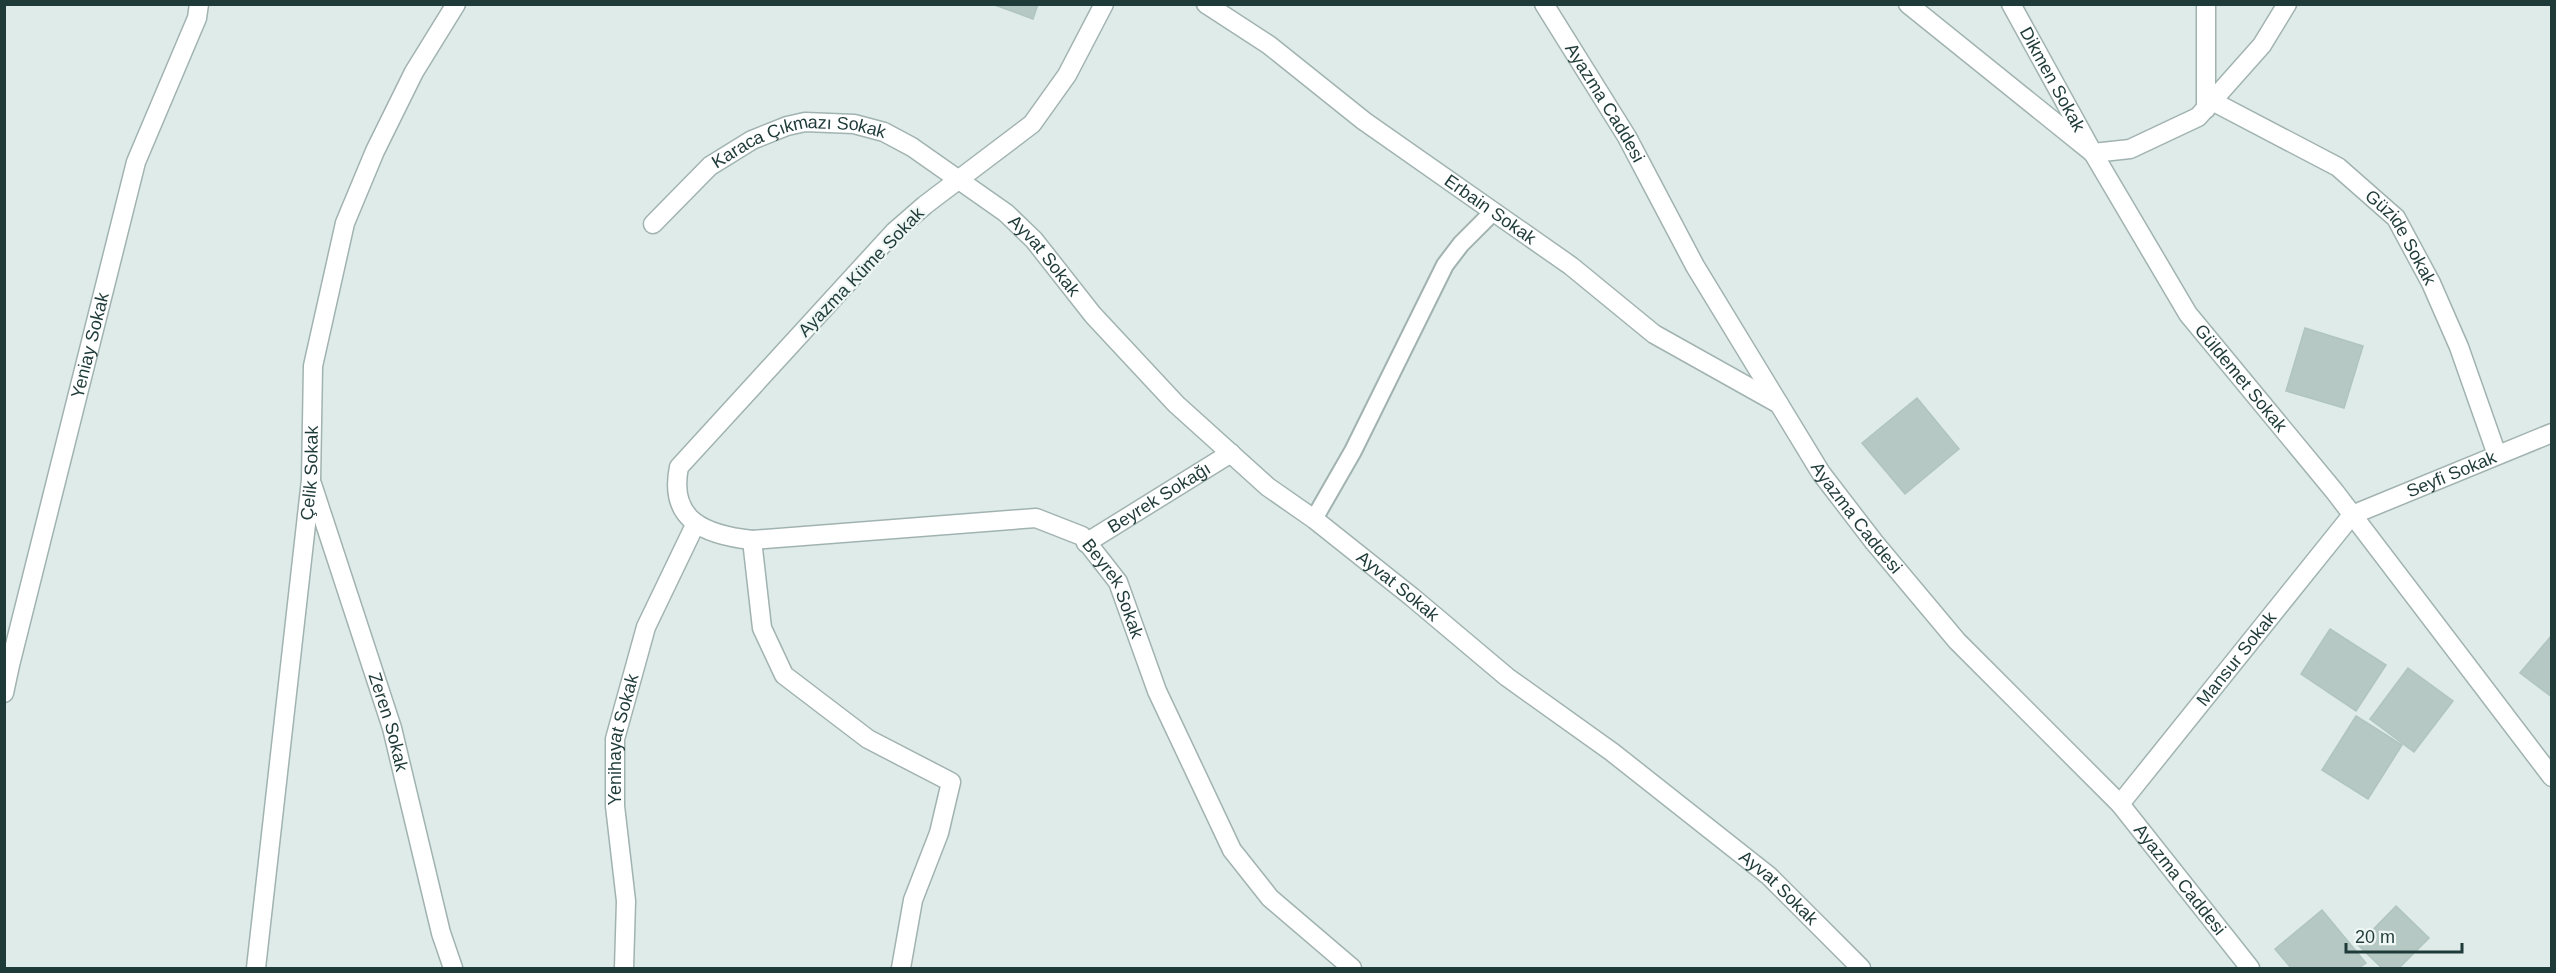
<svg xmlns="http://www.w3.org/2000/svg" width="2556" height="973" viewBox="0 0 2556 973" font-family="Helvetica,sans-serif">
  <style>
    .building { fill: #b6c8c4; stroke: #b0c4c0; stroke-width: 1.5 }
    .lines { fill: none; stroke-linecap: round; stroke-linejoin: round }
    .service-casing { stroke: #a1b3b0; stroke-width: 20 }
    .minor-casing { stroke: #a1b3b0; stroke-width: 21 }
    .tertiary-casing { stroke: #a1b3b0; stroke-width: 21 }
    .service { stroke: #fff; stroke-width: 16 }
    .minor { stroke: #fff; stroke-width: 18 }
    .tertiary { stroke: #fff; stroke-width: 18 }
    .labels { text-anchor: middle; dominant-baseline: central; stroke-width: 4.5; stroke-linejoin: round; paint-order: stroke }
    .street-label { font-size: 18px; fill: #1f3b39; stroke: #eff7f5 }
  </style>
  <rect width="100%" height="100%" fill="#deebe8"/>
  <g class="building">
    <path d="M 992,4 L 1038,4 L 1033,19 Z"/>
    <path d="M 2305,328 L 2363,346 L 2344,408 L 2286,391 Z"/>
    <path d="M 1917,398 L 1959,449 L 1905,494 L 1862,443 Z"/>
    <path d="M 2330,629 L 2386,665 L 2356,711 L 2301,674 Z"/>
    <path d="M 2552,635 L 2552,697 L 2520,673 Z"/>
    <path d="M 2408,668 L 2453,701 L 2414,752 L 2370,719 Z"/>
    <path d="M 2356,716 L 2402,745 L 2368,799 L 2322,770 Z"/>
    <path d="M 2396,906 L 2429,938 L 2399,968 L 2382,968 L 2358,945 Z"/>
    <path d="M 2322,910 L 2366,963 L 2359,968 L 2291,968 L 2275,949 Z"/>
  </g>
  <g class="lines">
    <g class="service-casing">
      <path id="service" d="M 1314,519 L 1353,451 L 1445,265 L 1461,244 L 1493,212"/>
    </g>
    <g class="minor-casing">
      <g id="minor">
        <path id="s1" d="M 1104,4 L 1067,75 L 1032,124 L 925,205 L 894,232 L 679,467 C 668,521 706,535 752,540 L 1036,518 L 1082,536 L 1118,582 L 1157,691 L 1232,850 L 1270,898 L 1352,968"/>
        <path id="s2" d="M 1206,4 L 1269,45 L 1364,121 L 1571,266 L 1654,334 L 1779,404"/>
        <path d="M 1908,4 L 2093,153 L 2130,149 L 2198,117 L 2262,45 L 2287,4"/>
        <path d="M 2206,4 L 2206,109"/>
        <path id="s3" d="M 2212,101 L 2338,167 L 2396,218 L 2431,283 L 2459,347 L 2497,455"/>
        <path id="s4" d="M 653,224 L 710,166 L 752,140 L 787,126 L 805,122 L 854,124 L 884,132 L 912,147 L 1006,213 L 1034,240 L 1093,315 L 1176,404 L 1268,487 L 1314,519 L 1412,597 L 1507,677 L 1612,752 L 1769,876 L 1861,968"/>
        <path id="s5" d="M 312,484 L 392,728 L 441,933 L 453,968"/>
        <path d="M 752,540 L 762,628 L 784,675 L 868,739 L 951,782 L 939,833 L 913,900 L 901,968"/>
        <path id="s6" d="M 1086,543 L 1231,453"/>
        <path id="s7" d="M 4,693 L 10,665 L 136,162 L 197,18 L 199,4"/>
        <path id="s8" d="M 2120,804 L 2352,515 L 2552,433"/>
        <path id="s9" d="M 256,968 L 311,480 L 313,366 L 345,223 L 375,151 L 414,72 L 456,4"/>
        <path id="s10" d="M 624,968 L 626,901 L 615,806 L 615,739 L 646,627 L 695,525"/>
      </g>
    </g>
    <g class="tertiary-casing">
      <g id="tertiary">
        <path id="s11" d="M 1544,4 L 1627,137 L 1695,266 L 1821,473 L 1874,542 L 1957,641 L 2120,804 L 2250,968"/>
        <path id="s12" d="M 2011,4 L 2093,153 L 2188,314 L 2335,492 L 2552,777"/>
      </g>
    </g>
    <use href="#service" class="service"/>
    <use href="#minor" class="minor"/>
    <use href="#tertiary" class="tertiary"/>
  </g>
  <g class="labels">
    <g class="street-label">
      <text stroke="none"><textPath href="#s12" startOffset="86">Dikmen Sokak</textPath></text>
      <text stroke="none"><textPath href="#s11" startOffset="116">Ayazma Caddesi</textPath></text>
      <text stroke="none"><textPath href="#s4" startOffset="177">Karaca Çıkmazı Sokak</textPath></text>
      <text stroke="none"><textPath href="#s2" startOffset="351">Erbain Sokak</textPath></text>
      <text stroke="none"><textPath href="#s3" startOffset="238">Güzide Sokak</textPath></text>
      <text stroke="none"><textPath href="#s4" startOffset="471">Ayvat Sokak</textPath></text>
      <text transform="translate(861 272) rotate(-46)">Ayazma Küme Sokak</text>
      <text stroke="none"><textPath href="#s7" startOffset="358">Yeniay Sokak</textPath></text>
      <text stroke="none"><textPath href="#s12" startOffset="440">Güldemet Sokak</textPath></text>
      <text stroke="none"><textPath href="#s9" startOffset="498">Çelik Sokak</textPath></text>
      <text stroke="none"><textPath href="#s8" startOffset="478">Seyfi Sokak</textPath></text>
      <text stroke="none"><textPath href="#s6" startOffset="86">Beyrek Sokağı</textPath></text>
      <text stroke="none"><textPath href="#s11" startOffset="602">Ayazma Caddesi</textPath></text>
      <text stroke="none"><textPath href="#s4" startOffset="957">Ayvat Sokak</textPath></text>
      <text stroke="none"><textPath href="#s1" startOffset="1152">Beyrek Sokak</textPath></text>
      <text stroke="none"><textPath href="#s8" startOffset="186">Mansur Sokak</textPath></text>
      <text stroke="none"><textPath href="#s5" startOffset="250">Zeren Sokak</textPath></text>
      <text stroke="none"><textPath href="#s10" startOffset="230">Yenihayat Sokak</textPath></text>
      <text stroke="none"><textPath href="#s11" startOffset="1088">Ayazma Caddesi</textPath></text>
      <text stroke="none"><textPath href="#s4" startOffset="1443">Ayvat Sokak</textPath></text>
    </g>
  </g>
  <rect width="2556" height="973" fill="none" stroke="#1f3b39" stroke-width="12"/>
  <path d="M2346 943v9h116v-9" fill="none" stroke="#1f3b39" stroke-width="3"/>
  <text x="2355" y="943" font-size="18" fill="#1f3b39" stroke="#eff7f5" stroke-width="4.5" paint-order="stroke">20 m</text>
</svg>
